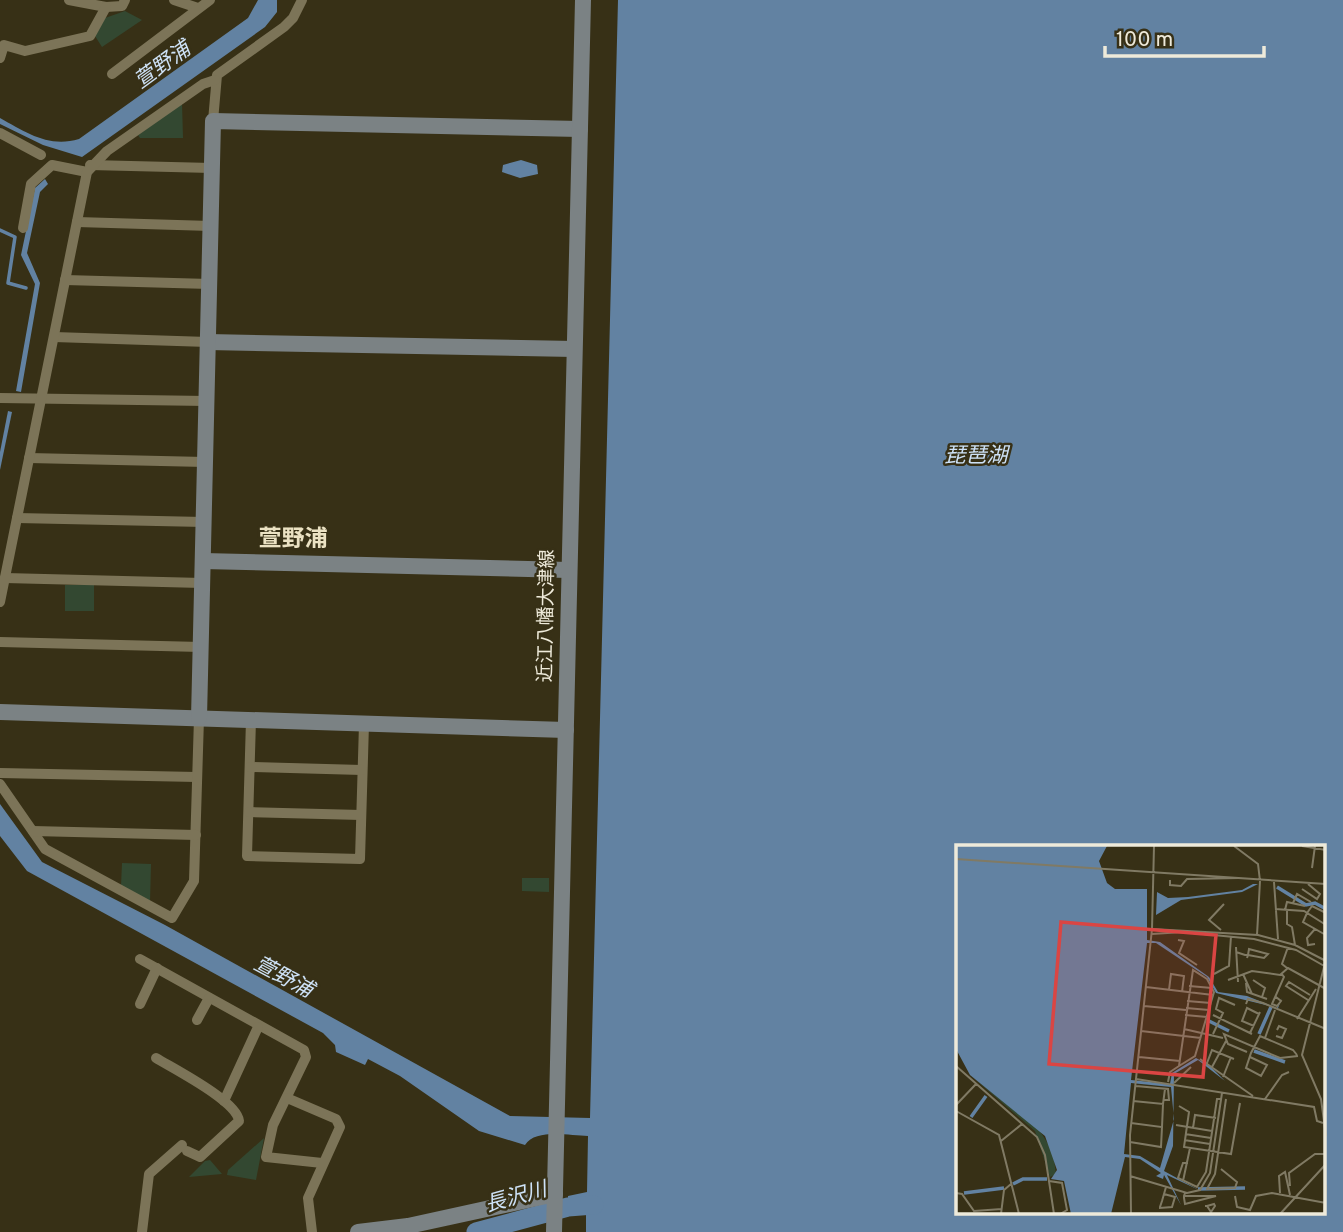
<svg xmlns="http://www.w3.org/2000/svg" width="1343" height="1232" viewBox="0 0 1343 1232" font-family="Overpass,'Noto Sans JP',sans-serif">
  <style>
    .green { fill: #334831 }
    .water { fill: #6282a2; fill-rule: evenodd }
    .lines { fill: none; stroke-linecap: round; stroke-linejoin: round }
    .stream { stroke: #6282a2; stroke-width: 3.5 }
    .river { stroke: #6282a2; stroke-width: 19 }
    .street { stroke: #7c7458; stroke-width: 10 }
    .secondary { stroke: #7b8284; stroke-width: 16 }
    .labels { text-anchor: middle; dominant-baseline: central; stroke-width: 5; stroke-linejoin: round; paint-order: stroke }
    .street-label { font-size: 19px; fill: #eeeada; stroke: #373016 }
    .water-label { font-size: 21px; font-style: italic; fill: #cee2f7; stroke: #373016 }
    .quarter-label { font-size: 23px; font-weight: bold; fill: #ebe2c3; stroke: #373016 }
    .inset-river { fill: none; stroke: #6282a2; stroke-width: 3.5 }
    .inset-road { fill: none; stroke: #807a64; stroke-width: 2 }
    .view { fill: #da4543; fill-opacity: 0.15; stroke: #da4543; stroke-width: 3.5 }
    .inset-edge { fill: none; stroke: #eeeada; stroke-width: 3.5 }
  </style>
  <rect width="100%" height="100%" fill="#373016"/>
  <g class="green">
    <path d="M 125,11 L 142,20 L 102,47 L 95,36 L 105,18 Z"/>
    <path d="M 182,103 L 183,138 L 140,138 L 138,135 Z"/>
    <rect x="65" y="585" width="29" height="26"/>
    <path d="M 122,863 L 151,864 L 150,902 L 121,886 Z"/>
    <path d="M 522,878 L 549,878 L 549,892 L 522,891 Z"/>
    <path d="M 264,1138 L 256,1180 L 227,1175 L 228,1170 Z"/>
    <path d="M 210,1160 L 222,1174 L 189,1177 L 205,1161 Z"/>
  </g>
  <g class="water">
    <path d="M 258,0 L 277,0 L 277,12 L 265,27 L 82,157 L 43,145 L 0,124 L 0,118 C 27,133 49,148 79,139 L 248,18 Z"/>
    <path d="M 618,0 L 1343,0 L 1343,1232 L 586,1232 L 586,1211 L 568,1216 L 568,1196 L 587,1192 L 588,1136 C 570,1136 536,1128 525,1145 L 479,1131 L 400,1076 L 368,1059 L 365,1065 L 336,1052 L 335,1045 L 323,1033 L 27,871 L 0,836 L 0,804 L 42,862 L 165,925 L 510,1116 L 590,1118 ZM 958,847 L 1324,847 L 1324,1213 L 958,1213 Z"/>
    <path d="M 521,160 L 537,165 L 538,174 L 520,178 L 502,172 L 503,165 Z"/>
    <path d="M 45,179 L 48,184 L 40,192 L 27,253 L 40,283 L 21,392 L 16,391 L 35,284 L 21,255 L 35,188 Z"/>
    <path d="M 8,411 L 12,412 L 0,470 L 0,452 Z"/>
  </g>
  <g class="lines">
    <path class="stream" d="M 0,230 L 15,237 L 8,283 L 26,288"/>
    <path class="river" d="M 476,1232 L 568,1207 L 594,1205"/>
    <g class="street">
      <path d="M 69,0 L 106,7 L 122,6 L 125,0"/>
      <path d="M 174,0 L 198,8"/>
      <path d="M 0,58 L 4,45 L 25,51 L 90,36 L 106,7"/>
      <path d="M 112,74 L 210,0"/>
      <path d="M 213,121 L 217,75 L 284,27 L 293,18 L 302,0"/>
      <path d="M 0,133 L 41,155"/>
      <path d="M 90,165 L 212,168"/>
      <path d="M 77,222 L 211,226"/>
      <path d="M 23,228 L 31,184 L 52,165 L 87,172"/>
      <path d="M 65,280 L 210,284"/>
      <path d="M 54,337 L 208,342"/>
      <path d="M 0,398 L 207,401"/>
      <path d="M 29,458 L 205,462"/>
      <path d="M 17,518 L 204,522"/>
      <path d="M 5,578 L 202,583"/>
      <path d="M 0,602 L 87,172 L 107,151 L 203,84 L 215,80"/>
      <path d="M 0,642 L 201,647"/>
      <path d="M 251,720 L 247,856 L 360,859 L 364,724"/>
      <path d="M 250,767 L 362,770"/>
      <path d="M 0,773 L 197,777"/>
      <path d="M 0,784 L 45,849 L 172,918 L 194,881 L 199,718"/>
      <path d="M 249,812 L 361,815"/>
      <path d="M 33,831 L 196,835"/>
      <path d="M 140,959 L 304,1050 L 306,1057 L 273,1125 L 266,1157 L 322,1163"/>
      <path d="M 140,1004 L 157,968"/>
      <path d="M 197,1020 L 209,998"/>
      <path d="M 156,1058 C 174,1069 237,1101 239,1121 L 200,1157 L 187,1151"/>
      <path d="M 287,1098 L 336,1119 L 340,1127 L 308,1198 L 312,1232"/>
      <path d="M 224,1101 L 258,1027"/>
      <path d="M 142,1232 L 149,1174 L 182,1145"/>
    </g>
    <g class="secondary">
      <path d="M 208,342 L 574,349"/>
      <path d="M 203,561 L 569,570"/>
      <path d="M 0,712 L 566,730"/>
      <path d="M 199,718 L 213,121 L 580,129"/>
      <path d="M 358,1232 L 408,1226 L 555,1194"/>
      <path d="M 554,1232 L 583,0"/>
    </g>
  </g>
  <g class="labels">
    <g class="street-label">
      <text transform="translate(547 616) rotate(-89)">近江八幡大津線</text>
    </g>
    <g class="water-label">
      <text transform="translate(163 66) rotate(-36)">萱野浦</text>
      <text x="976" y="456">琵琶湖</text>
      <text transform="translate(283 978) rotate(28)">萱野浦</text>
      <text transform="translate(516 1198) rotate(-15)">長沢川</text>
    </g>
    <g class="quarter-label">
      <text x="293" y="540">萱野浦</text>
    </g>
  </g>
  <g transform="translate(956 845)">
    <rect width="369" height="369" fill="#373016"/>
    <path d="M 15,231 L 84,286 L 97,307 L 100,329 L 94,332 L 79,286 Z" fill="#334831"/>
    <path d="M 0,1 L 151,1 L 143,16 L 151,38 L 159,44 L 191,44 L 191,95 L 204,97 L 253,132 L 262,147 L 291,151 L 321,163 L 326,153 L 322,163 L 260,148 L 251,132 L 200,98 L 191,98 L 175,235 L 214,239 L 216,228 L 240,213 L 254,221 L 269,236 L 242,215 L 218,229 L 217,301 L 208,326 L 243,345 L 211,330 L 225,360 L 208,330 L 207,334 L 200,331 L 205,328 L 184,314 L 169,312 L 155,369 L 115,369 L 108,336 L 95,334 L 101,325 L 89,291 L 14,230 L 0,204 ZM 175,238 L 215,242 L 218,274 L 204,323 L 184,311 L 168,309 ZM 297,39 L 302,39 L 286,47 L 225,55 L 200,70 L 201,47 L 212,53 L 232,52 L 286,45 Z" fill="#6282a2" fill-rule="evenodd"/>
    <path class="inset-river" d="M 321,42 L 350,60 L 359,58 L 370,64M 253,176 L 273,186M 303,189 L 315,162M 298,206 L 329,217M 15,272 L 30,251M 57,339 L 67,334 L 91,334M 242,344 L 289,343M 8,348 L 48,343"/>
    <path class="inset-road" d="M 278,1 L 302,19 L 304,36M 346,1 L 370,5M 0,14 L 370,39M 356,23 L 359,1M 214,35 L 214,40 L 225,41 L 231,34 L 282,33M 318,37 L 322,94M 346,44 L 361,54 L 364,49 L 352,39M 337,58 L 341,49 L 355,57M 319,64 L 348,66 L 370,80M 329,65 L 331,57 L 349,61M 331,65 L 331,79 L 336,82 L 339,100M 351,68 L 347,77 L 368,89M 351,68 L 356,61 L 370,68M 196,84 L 302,90 L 339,100 L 370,116M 265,85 L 253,75 L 268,59M 196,89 L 227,87 L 298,94 L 340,105 L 370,122M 301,90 L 304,36M 222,95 L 228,96 L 223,108 L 241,120M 359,99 L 352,100 L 351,93 L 359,84M 280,102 L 282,137M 280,107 L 289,110 L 292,110 L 308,113 L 312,109 L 293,104 L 292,110 L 291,113M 370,114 L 346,210 L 365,254 L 370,291M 331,123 L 326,119 L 332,102M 258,129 L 273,121 L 275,91M 287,129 L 296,149M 272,135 L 296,126 L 324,130 L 332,123 L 370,144M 297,135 L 309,143 L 306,152M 290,138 L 291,147 L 311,154M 233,141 L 256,143M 190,142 L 257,150M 213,145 L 215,129 L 228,131 L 226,147M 320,152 L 325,156 L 321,161 L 316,159 L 328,132 L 325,128M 352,155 L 330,141 L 333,137 L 354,150M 231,156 L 255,158M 290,159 L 292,154 L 307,158 L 370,184M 188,161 L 230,165M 230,163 L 253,165M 229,170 L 251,172M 257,170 L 296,189M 341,174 L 360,144M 298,181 L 286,176 L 291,163 L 303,169M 228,184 L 267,193M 185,186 L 245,193M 294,188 L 304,167M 257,189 L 267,168 L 260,164 L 263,153 L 279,160M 320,191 L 326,193 L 330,184 L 323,181 L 321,185M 309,193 L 319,165M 291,207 L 272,199 L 268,189 L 324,213 L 342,211M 183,212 L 224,216M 294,212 L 311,220 L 305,231 L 290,223 L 295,208 L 304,191 L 337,205 L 341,210M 244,214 L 297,251M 251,218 L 256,205 L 278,214M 0,221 L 81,292 L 89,310 L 98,369M 256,222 L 270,196M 267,232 L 275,212M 180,234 L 358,262 L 361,276 L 367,278M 212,237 L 214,227 L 223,221 L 237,125 L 251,134 L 258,147 L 239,211 L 223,221M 218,238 L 235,222M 180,241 L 212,244 L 213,255 L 207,255M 309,254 L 326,230 L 333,227M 177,256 L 207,259 L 209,244M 0,260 L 20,239M 223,261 L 233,267 L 228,302 L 275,309 L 284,258M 0,266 L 43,290 L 63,369M 220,280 L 256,286M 206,282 L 207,259M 237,283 L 239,270 L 260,273M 229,289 L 255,293M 228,295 L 254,299M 45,296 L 66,279M 174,297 L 205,302 L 206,282 L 175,278M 232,318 L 227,318 L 222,333 L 241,342 L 250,327 L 261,254 L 265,254M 174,331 L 231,348 L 244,345 L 254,328 L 266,248M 93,336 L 106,338 L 111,365 L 104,369M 227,336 L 234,303M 334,341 L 333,328 L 359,309 L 370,309M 250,344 L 279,343 L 281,337 L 265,324M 251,344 L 259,329 L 270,254M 0,348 L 6,349 L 18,366 L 46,364M 324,348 L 323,331 L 329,327 L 334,350M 208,349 L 219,352 L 216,362 L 204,363 L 204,362 L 206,356 L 210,342M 228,351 L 260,351 L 229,359 L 228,353 L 228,351 L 229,348M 279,351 L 281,362 L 294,365 L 300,351 L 316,348 L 370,358M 249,361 L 251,361 L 258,359 L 259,361 L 255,367 L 251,361M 45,369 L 48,345 L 55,339M 175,369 L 174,290 L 196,84 L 198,1M 324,369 L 370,319M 368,369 L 370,340"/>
    <path class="view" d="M 105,77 L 260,90 L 247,232 L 93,219 Z"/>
    <rect width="369" height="369" class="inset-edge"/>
  </g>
  <path d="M1105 46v10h159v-10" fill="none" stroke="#eeeada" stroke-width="3.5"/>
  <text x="1116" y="46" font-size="21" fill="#eeeada" stroke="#373016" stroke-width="5" paint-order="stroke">100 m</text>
</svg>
